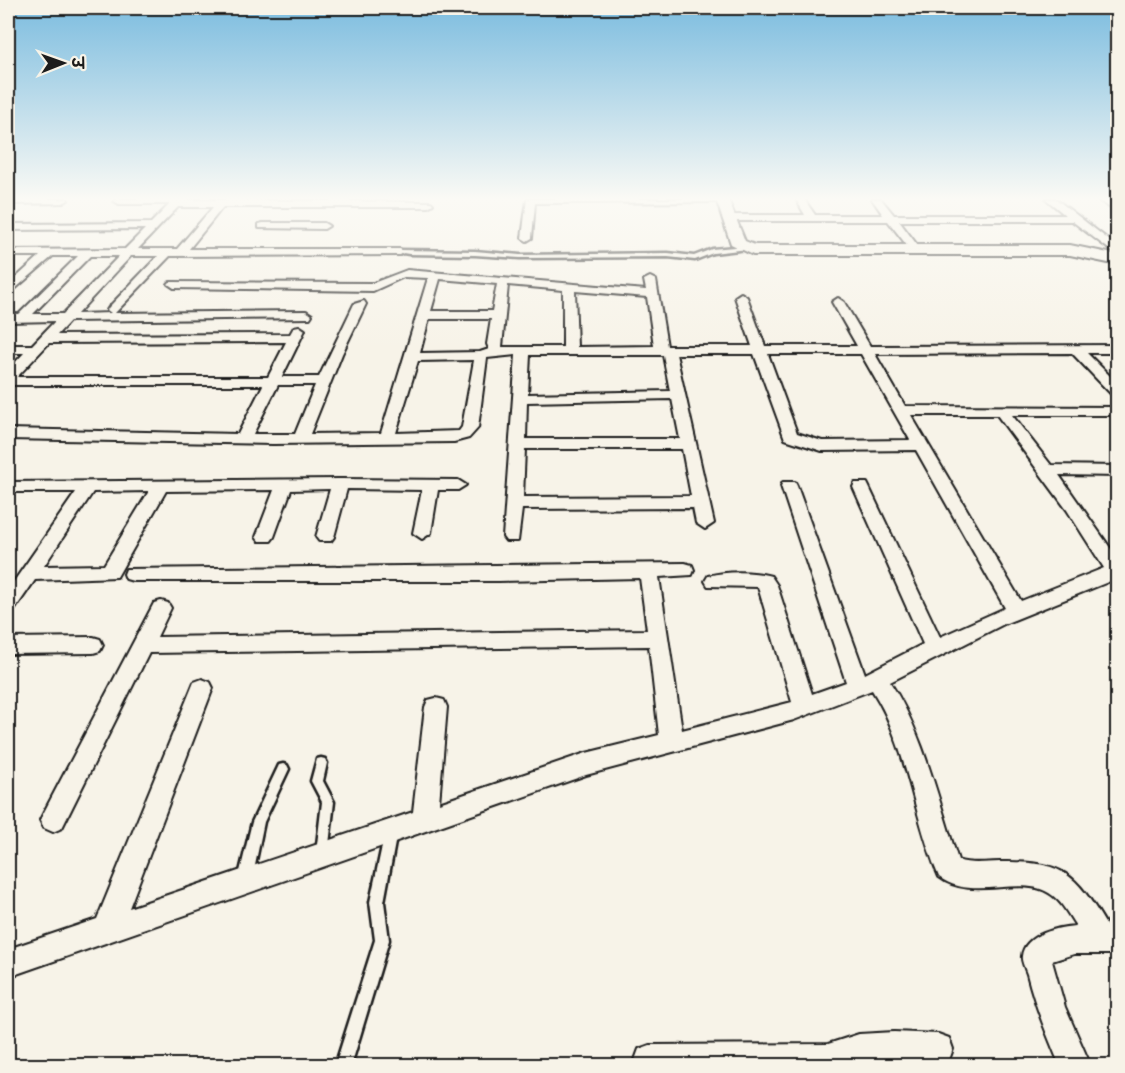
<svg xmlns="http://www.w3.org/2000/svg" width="1125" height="1073" viewBox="0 0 1125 1073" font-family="Delius,'Playpen Sans Deva',sans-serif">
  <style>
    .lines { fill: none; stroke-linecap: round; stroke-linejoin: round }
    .lane-casing { stroke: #1c1c1c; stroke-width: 5 }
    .street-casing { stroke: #1c1c1c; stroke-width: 4 }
    .secondary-casing { stroke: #1c1c1c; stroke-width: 4 }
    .lane { fill: #f7f3e8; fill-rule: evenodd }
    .street { fill: #f7f3e8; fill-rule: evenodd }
    .secondary { fill: #f7f3e8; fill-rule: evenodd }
  </style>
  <rect width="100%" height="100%" fill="#f7f3e8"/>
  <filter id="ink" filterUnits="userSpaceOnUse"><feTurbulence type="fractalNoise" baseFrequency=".0167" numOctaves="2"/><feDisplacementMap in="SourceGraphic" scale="12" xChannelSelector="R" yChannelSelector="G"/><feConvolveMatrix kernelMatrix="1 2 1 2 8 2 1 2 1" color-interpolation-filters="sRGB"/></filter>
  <g filter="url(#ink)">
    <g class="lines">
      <g class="lane-casing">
        <g id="lane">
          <path d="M 746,246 L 749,248 L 748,249 L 713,253 L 695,260 L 668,257 L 520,258 L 475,255 L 409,254 L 397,252 L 400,250 L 475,251 L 520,255 L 668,253 L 694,256 L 712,249 Z"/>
          <path d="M 321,758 L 325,759 L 327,763 L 323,781 L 334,802 L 328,853 L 327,857 L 322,859 L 317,857 L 316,853 L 322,802 L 311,781 L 317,759 Z"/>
          <path d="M 283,764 L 287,765 L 289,769 L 264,822 L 252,880 L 250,885 L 245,887 L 240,885 L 238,880 L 252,822 L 279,765 Z"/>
          <path d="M 391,826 L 395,828 L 397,832 L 384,902 L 389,940 L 351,1066 L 335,1066 L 375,940 L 370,902 L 385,832 L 387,828 Z"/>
        </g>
      </g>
      <g class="street-casing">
        <g id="street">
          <path d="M 8,199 L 67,199 L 68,200 L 63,203 L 8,204 Z"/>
          <path d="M 117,199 L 431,202 L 433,204 L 428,207 L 223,207 L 189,249 L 400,249 L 405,252 L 400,255 L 170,256 L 115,313 L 306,311 L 312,315 L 310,318 L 70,321 L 57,335 L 290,334 L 294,327 L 299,326 L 305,330 L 282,377 L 319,377 L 354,304 L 364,301 L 366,304 L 342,354 L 310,434 L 381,433 L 428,278 L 404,277 L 373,291 L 174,288 L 168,284 L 170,282 L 373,283 L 407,270 L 646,290 L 644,280 L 650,277 L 656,280 L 667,346 L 752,346 L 735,297 L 741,293 L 747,297 L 765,346 L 857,346 L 832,302 L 838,298 L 844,302 L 870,346 L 1118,345 L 1118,353 L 1087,353 L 1118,384 L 1118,397 L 1113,396 L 1072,353 L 875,354 L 905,406 L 1118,407 L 1118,415 L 1012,415 L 1051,465 L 1118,466 L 1118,476 L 1059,475 L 1118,559 L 1118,578 L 1004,624 L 890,682 C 923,731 939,803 958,860 C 970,865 987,862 1000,862 C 1064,861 1075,873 1107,926 L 1118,926 L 1118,954 L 1074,954 L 1052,961 L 1065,1007 L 1091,1066 L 1060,1066 C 1047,1035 1035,1006 1027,974 C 1025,968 1021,961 1022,956 C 1024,934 1059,927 1076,926 C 1068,914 1061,900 1049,893 C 1020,875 971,902 939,877 C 913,817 908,746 872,690 L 794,720 L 586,775 L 8,977 L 8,949 L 97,919 L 194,682 L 202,679 L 210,682 L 213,688 L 129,908 L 413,812 L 425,707 L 428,700 L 436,698 L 444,700 L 447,707 L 439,803 L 586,753 L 659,735 L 649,646 L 149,653 L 62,828 L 53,832 L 44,828 L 40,820 L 44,812 L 154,603 L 161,601 L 168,603 L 171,608 L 157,637 L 647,630 L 640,578 L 499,581 L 133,581 L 126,579 L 124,574 L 126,569 L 685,563 L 692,565 L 694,570 L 692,575 L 659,577 L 682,730 L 792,702 L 758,587 L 708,586 L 705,581 L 708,576 C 726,571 753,571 771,576 L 777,585 L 812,694 L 846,682 L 781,486 L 783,482 L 795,482 L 797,486 L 865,674 L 923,644 L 853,487 L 855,483 L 867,483 L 869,487 L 940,637 L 1005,608 L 916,450 L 822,451 L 785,439 L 754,354 L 676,354 L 714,523 L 705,529 L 696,523 L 693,508 L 522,509 L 518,541 L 506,541 L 503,537 L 516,355 L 487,358 L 478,428 L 469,438 L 454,442 L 273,444 L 8,439 L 8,429 L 238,434 L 263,385 L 8,385 L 8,370 L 24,353 L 8,353 L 8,345 L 32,345 L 55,321 L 8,322 L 8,314 L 19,314 L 78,256 L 53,256 L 8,295 L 8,285 L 40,256 L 8,256 L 8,250 L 125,249 L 145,229 L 8,230 L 8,224 L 151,223 L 170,204 L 119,204 L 114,201 ZM 178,207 L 213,207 L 177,249 L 138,249 ZM 90,256 L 119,256 L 63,314 L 33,314 ZM 131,256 L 158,256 L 109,307 L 107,310 L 111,313 L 77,314 ZM 440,279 L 497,284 L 492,311 L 431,311 ZM 508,285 L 563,290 L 563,347 L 502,347 ZM 575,291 L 647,297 L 654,346 L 577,347 ZM 429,319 L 491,319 L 487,344 L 489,349 L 480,352 L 420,353 ZM 286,342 L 268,377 L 17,377 L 49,343 ZM 768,354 L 861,354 L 910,440 L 822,441 L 797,433 ZM 530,355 L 663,355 L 670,391 L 528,394 ZM 474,360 L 462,427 L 459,431 L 396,433 L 418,361 ZM 278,385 L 315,385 L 295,434 L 253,434 ZM 672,399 L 680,439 L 526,439 L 527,402 ZM 911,415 L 997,415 L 1067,510 L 1104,568 L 1021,601 ZM 525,449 L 682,449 L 691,496 L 523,497 Z"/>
          <path d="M 527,199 L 727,199 L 722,202 L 535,203 L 532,238 L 527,241 L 522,238 Z"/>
          <path d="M 796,199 L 804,199 L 815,215 L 883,215 L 872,199 L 881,199 L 894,215 L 1065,215 L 1046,199 L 1056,199 L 1118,247 L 1118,256 L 1072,221 L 899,221 L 921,250 L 916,253 L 912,252 L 888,221 L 729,221 L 724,218 L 729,215 L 805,215 Z"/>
          <path d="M 1097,199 L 1108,199 L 1118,205 L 1118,213 Z"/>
          <path d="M 263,223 L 324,223 L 329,226 L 324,229 L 259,228 L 259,224 Z"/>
          <path d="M 340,479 L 458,480 L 466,485 L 458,490 L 438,490 L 431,533 L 422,539 L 413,533 L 422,490 L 347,489 L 334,537 L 331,541 L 319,541 L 316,537 L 330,489 L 291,490 L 274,537 L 271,541 L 259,541 L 256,537 L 274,490 L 166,491 L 117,577 L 35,580 L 15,609 L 8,611 L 8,590 L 76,492 L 8,492 L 8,482 ZM 149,491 L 104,565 L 44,566 L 93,492 Z"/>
          <path d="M 93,637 L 100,639 L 103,645 L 100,651 L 93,653 L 8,654 L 8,638 Z"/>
          <path d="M 894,1032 L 938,1034 L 949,1038 L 953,1049 L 949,1060 L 938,1064 L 637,1066 L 635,1060 L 639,1049 L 650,1045 L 828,1044 L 859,1034 Z"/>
        </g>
      </g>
      <g class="secondary-casing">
        <path id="secondary" d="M 716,199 L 728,199 L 745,241 L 755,245 L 1070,245 L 1118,255 L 1118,265 L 1070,255 L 753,255 L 731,244 Z"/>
      </g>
      <use href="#lane" class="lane"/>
      <use href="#street" class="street"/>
      <use href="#secondary" class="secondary"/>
    </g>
  </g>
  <linearGradient id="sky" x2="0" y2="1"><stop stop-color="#7bbcdf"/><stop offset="0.57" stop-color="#fbfaf5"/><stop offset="1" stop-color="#fbfaf5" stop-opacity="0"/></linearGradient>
  <rect width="1125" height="349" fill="url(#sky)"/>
  <rect width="1125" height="1073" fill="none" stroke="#f7f3e8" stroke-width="30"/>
  <rect x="15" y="15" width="1095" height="1043" fill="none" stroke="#1c1c1c" stroke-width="2" filter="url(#ink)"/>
  <g transform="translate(63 63) rotate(89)" stroke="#f7f3e8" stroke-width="4.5" paint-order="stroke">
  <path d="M0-4.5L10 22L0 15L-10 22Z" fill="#1c1c1c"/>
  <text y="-9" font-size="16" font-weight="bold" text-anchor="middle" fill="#1c1c1c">उ</text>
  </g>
</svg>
